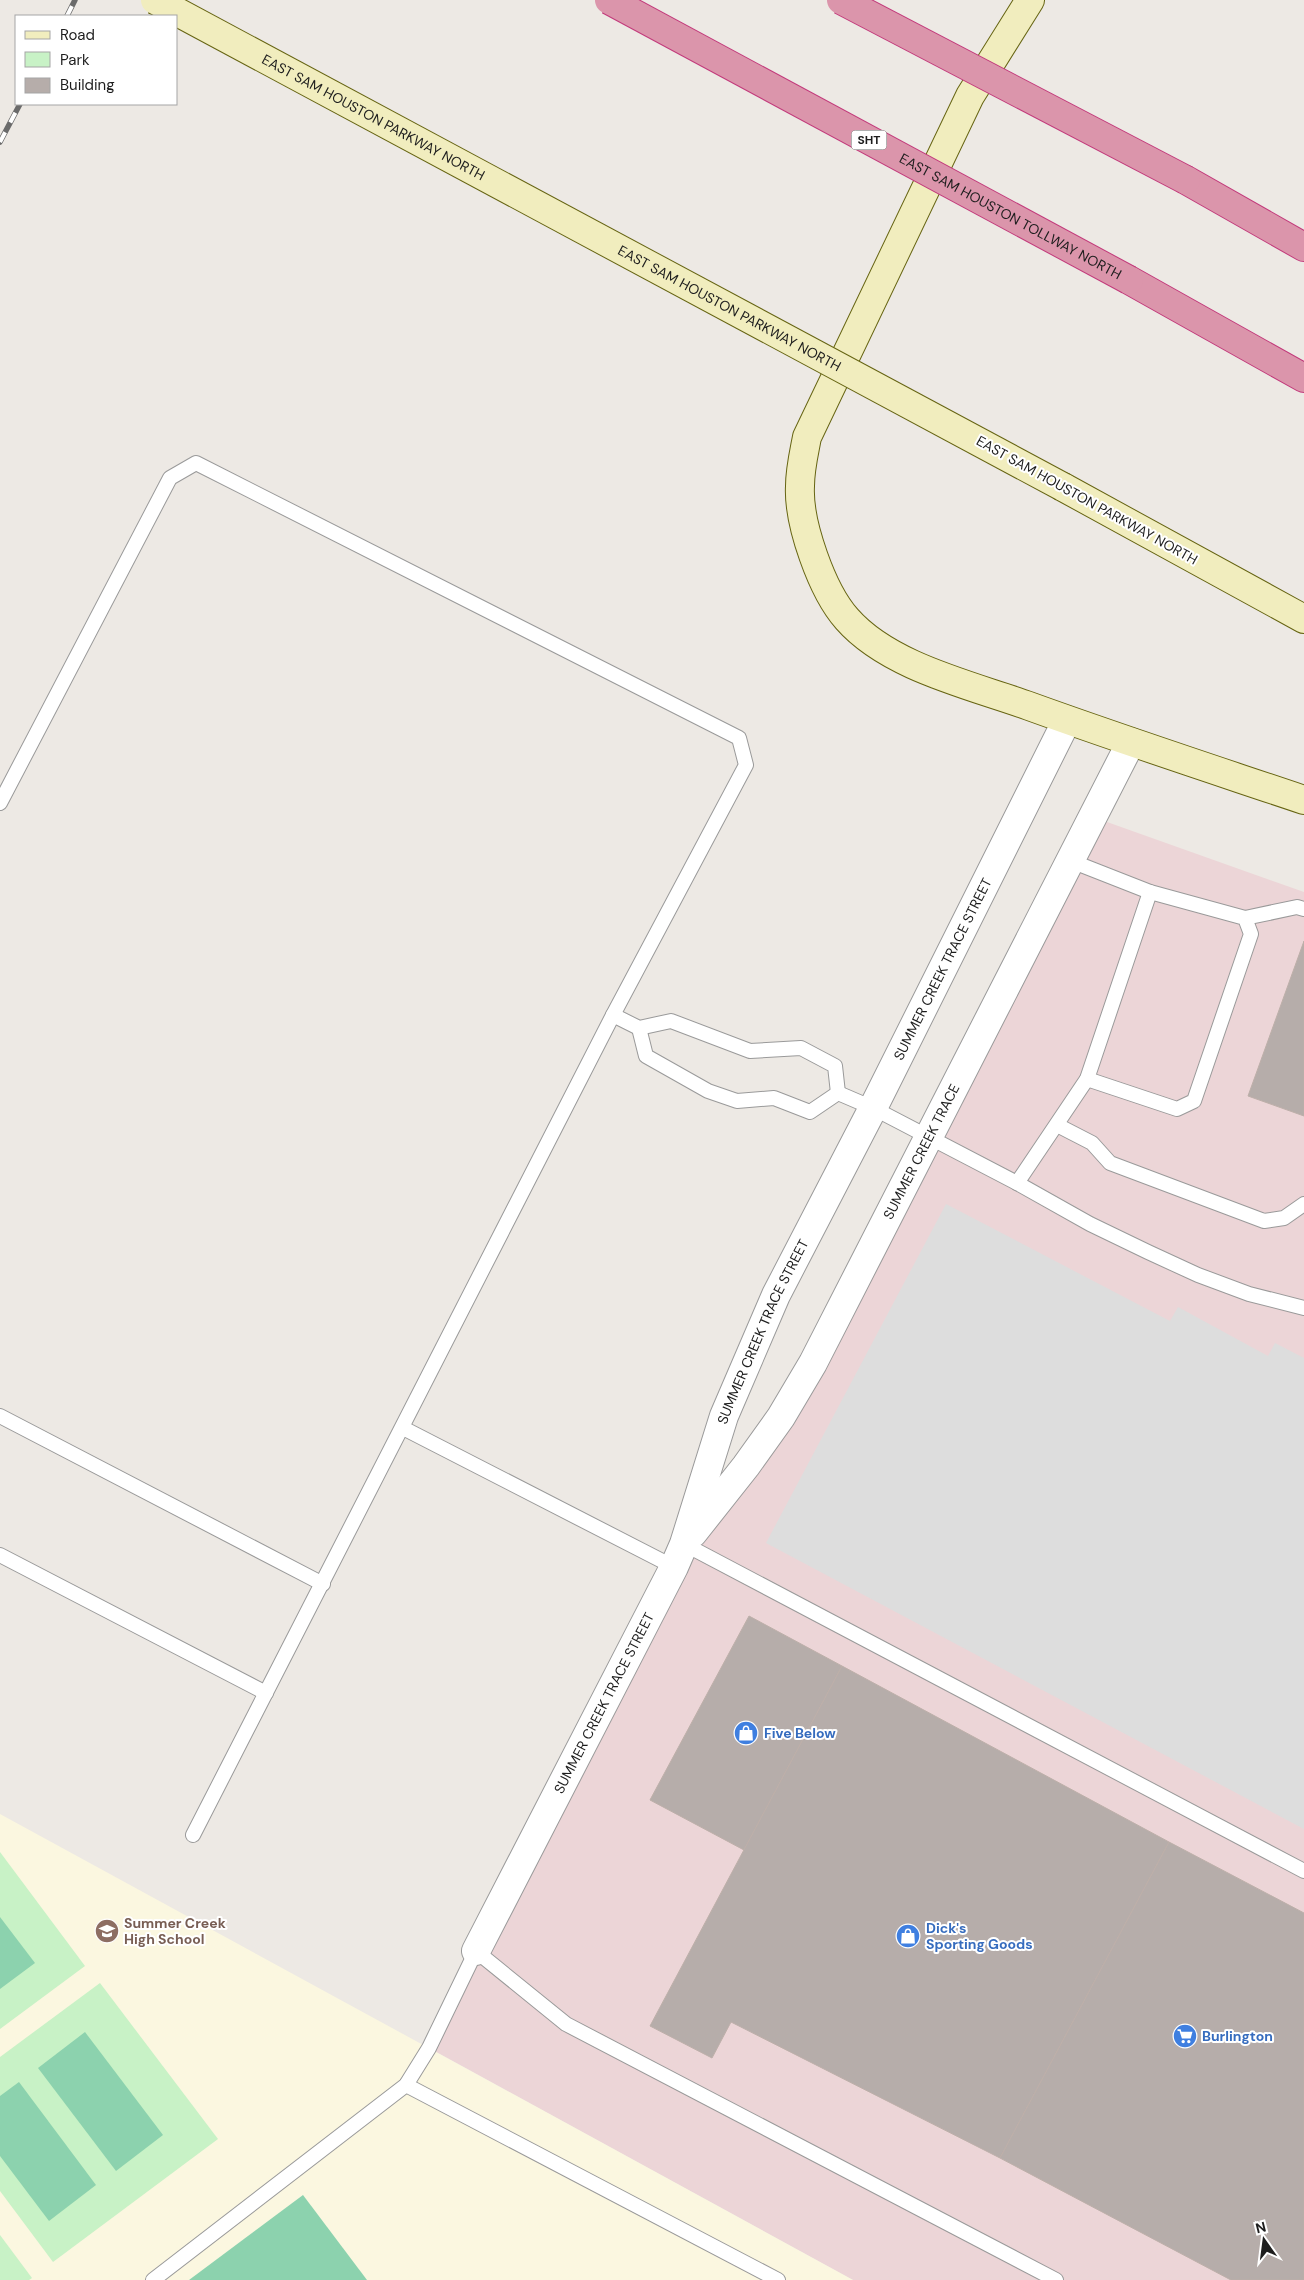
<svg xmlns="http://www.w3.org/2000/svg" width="1304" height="2280" viewBox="0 0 1304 2280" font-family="'DM Sans',sans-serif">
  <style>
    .commercial { fill: #ecd5d7 }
    .education { fill: #fbf7e0 }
    .park { fill: #c8f2c6 }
    .pitch { fill: #8cd2ae }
    .parking { fill: #ddd }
    .building { fill: #b6adaa; stroke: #bdafa9 }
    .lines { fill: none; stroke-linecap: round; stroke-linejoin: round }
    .service-casing { stroke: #9a9a9a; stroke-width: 16 }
    .minor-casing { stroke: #9a9a9a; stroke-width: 30 }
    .secondary-casing { stroke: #666412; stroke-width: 30 }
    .motorway-casing { stroke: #c23a7b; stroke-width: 30 }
    .service { stroke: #fff; stroke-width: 14 }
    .minor { stroke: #fff; stroke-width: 28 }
    .secondary { stroke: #f1edbe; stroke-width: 28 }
    .motorway { stroke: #db95ab; stroke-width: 28 }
    .rail-casing { stroke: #6b6b6b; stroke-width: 5.5 }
    .rail { stroke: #fff; stroke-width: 4; stroke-dasharray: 11; stroke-linecap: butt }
    .secondary-bridge-casing { stroke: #666412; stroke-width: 30; stroke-linecap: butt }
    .motorway-bridge-casing { stroke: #c23a7b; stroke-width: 30; stroke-linecap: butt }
    .secondary-bridge { stroke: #f1edbe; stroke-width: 28 }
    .motorway-bridge { stroke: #db95ab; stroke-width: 28 }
    .labels { text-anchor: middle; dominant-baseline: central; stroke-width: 4; stroke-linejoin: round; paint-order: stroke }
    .shield { fill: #fff; stroke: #616161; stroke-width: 1 }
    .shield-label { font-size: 12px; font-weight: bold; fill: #1d1d1d }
    .street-label { font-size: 14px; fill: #1d1d1d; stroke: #fff }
    .shop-label { font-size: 14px; font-weight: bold; fill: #366cbe; stroke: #fff; text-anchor: start }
    .education-label { font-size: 14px; font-weight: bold; fill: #785e54; stroke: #fff; text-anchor: start }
  </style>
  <rect width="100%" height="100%" fill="#ede9e4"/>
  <path class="commercial" d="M 1093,817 L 1304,892 L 1304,2280 L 853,2280 L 429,2048 L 674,1567 L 746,1466 Z"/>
  <path class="education" d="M 0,1814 L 469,2070 L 853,2280 L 0,2280 Z"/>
  <g class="park">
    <path d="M 0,1852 L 85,1966 L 0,2029 Z"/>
    <path d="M 100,1983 L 218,2139 L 53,2262 L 0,2191 L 0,2057 Z"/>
    <path d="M 0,2235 L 32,2278 L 29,2280 L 0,2280 Z"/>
  </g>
  <g class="pitch">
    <path d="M 0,1917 L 35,1963 L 0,1989 Z"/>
    <path d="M 85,2032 L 163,2135 L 116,2171 L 38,2068 Z"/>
    <path d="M 19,2082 L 96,2185 L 49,2221 L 0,2156 L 0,2096 Z"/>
    <path d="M 303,2195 L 367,2280 L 189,2280 Z"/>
  </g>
  <path class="parking" d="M 946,1204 L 1170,1321 L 1178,1307 L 1268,1356 L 1275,1343 L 1304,1358 L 1304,1829 L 766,1543 Z"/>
  <g class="building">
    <path d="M 1304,941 L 1304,1116 L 1248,1096 Z"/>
    <path d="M 749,1616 L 842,1666 L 744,1850 L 650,1800 Z"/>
    <path d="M 842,1666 L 1169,1842 L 1000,2158 L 731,2022 L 712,2058 L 650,2026 Z"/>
    <path d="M 1169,1842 L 1304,1913 L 1304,2280 L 1231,2280 L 1000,2158 Z"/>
  </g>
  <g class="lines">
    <g class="service-casing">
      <g id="service">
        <path d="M 0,803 L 170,478 L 196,463 L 739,738 L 746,765 L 613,1015 L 193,1835"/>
        <path d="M 1071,861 L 1150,892 L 1245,918 L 1251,934 L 1194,1101 L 1177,1109 L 1087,1079"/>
        <path d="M 1245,918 L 1297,907 L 1304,909"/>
        <path d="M 613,1015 L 639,1028 L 671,1021 L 750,1051 L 801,1048 L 835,1066 L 838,1093"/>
        <path d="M 639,1028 L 646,1056 L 708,1091 L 737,1101 L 774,1098 L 810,1112 L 838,1093"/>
        <path d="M 838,1093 L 873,1108 L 1017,1183 L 1090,1224 L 1148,1252 L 1198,1275 L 1249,1294 L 1304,1308"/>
        <path d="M 1057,1125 L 1092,1143 L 1110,1163 L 1264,1221 L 1284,1218 L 1304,1204"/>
        <path d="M 1017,1183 L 1087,1079 L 1150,892"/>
        <path d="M 0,1416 L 323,1584"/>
        <path d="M 403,1428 L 674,1567"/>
        <path d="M 684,1544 L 1304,1871"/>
        <path d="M 0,1555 L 266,1693"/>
        <path d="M 406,2085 L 778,2280"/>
        <path d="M 153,2280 L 406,2085 L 429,2048 L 476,1951 L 566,2024 L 1056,2280"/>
      </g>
    </g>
    <g class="minor-casing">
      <g id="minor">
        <path id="s1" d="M 693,1533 L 746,1466 L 781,1417 L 813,1363 L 1131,742"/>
        <path id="s2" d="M 476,1951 L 674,1567 L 684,1544 L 724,1416 L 776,1295 L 873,1108 L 1067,720"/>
      </g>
    </g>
    <g class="secondary-casing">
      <g id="secondary">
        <path d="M 1030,0 L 970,96 L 807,437 C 804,453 800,469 800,486 C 798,523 822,591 847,619 C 889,667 971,685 1029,706 C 1120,739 1212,769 1304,800"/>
        <path d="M 1063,487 L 1304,619"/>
      </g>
    </g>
    <g class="motorway-casing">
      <g id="motorway">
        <path d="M 1186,180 L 1304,247"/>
        <path d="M 1129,280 L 1304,378"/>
      </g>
    </g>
    <use href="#service" class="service"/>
    <use href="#minor" class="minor"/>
    <use href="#secondary" class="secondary"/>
    <use href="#motorway" class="motorway"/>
    <g class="rail-casing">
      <g id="rail">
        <path d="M 67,16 L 75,0"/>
        <path d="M 0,142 L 20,104"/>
      </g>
    </g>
    <use href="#rail" class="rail"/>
    <g class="secondary-bridge-casing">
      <g id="secondary-bridge">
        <path id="s3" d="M 155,0 L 1063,487"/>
      </g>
    </g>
    <g class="motorway-bridge-casing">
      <g id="motorway-bridge">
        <path id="s4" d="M 609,0 L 1129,280"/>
        <path d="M 841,0 L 1186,180"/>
      </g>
    </g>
    <use href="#secondary-bridge" class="secondary-bridge"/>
    <use href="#motorway-bridge" class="motorway-bridge"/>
  </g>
  <defs>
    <g id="shop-disc" transform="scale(1.25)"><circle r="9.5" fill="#3f7fe0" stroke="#fff"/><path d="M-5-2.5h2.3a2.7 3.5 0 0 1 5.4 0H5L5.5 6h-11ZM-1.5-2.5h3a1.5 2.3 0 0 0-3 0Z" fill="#fff"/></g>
    <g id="school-disc" transform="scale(1.25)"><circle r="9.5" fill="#8d6e63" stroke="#fff"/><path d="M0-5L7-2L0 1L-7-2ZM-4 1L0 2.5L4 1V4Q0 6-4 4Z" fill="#fff"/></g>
    <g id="supermarket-disc" transform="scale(1.25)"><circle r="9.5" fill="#3f7fe0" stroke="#fff"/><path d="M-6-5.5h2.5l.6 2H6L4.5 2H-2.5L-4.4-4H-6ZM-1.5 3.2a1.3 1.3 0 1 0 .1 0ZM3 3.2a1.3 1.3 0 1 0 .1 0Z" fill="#fff"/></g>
  </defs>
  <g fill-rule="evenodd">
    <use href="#shop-disc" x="746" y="1733"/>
    <use href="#school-disc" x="107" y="1931"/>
    <use href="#shop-disc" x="908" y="1936"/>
    <use href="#supermarket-disc" x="1185" y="2036"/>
  </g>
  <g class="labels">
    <rect class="shield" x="851.5" y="130.5" width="35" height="19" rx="4"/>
    <g class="shield-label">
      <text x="869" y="140">SHT</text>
    </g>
    <g class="street-label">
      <text stroke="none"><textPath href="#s3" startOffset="248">EAST SAM HOUSTON PARKWAY NORTH</textPath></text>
      <text stroke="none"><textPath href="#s4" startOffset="456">EAST SAM HOUSTON TOLLWAY NORTH</textPath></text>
      <text stroke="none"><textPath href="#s3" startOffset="652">EAST SAM HOUSTON PARKWAY NORTH</textPath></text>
      <text transform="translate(1087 500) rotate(29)">EAST SAM HOUSTON PARKWAY NORTH</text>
      <text stroke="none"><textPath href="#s2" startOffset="1089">SUMMER CREEK TRACE STREET</textPath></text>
      <text stroke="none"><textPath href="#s1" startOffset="446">SUMMER CREEK TRACE</textPath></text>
      <text stroke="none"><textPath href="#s2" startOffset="684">SUMMER CREEK TRACE STREET</textPath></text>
      <text stroke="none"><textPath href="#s2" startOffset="279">SUMMER CREEK TRACE STREET</textPath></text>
    </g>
    <g class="shop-label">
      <text x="764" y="1733">Five Below</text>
      <text x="926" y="1928">Dick's<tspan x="926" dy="16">Sporting Goods</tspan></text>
      <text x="1202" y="2036">Burlington</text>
    </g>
    <g class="education-label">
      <text x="124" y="1923">Summer Creek<tspan x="124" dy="16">High School</tspan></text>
    </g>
  </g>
  <rect x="15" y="15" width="162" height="90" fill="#ffffff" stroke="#a5a5a5"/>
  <rect x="25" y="31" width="25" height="8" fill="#f1edbe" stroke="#a5a5a5"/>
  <text x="60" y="40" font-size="15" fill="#1d1d1d">Road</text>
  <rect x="25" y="52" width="25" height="15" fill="#c8f2c6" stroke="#a5a5a5"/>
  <text x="60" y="65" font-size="15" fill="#1d1d1d">Park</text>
  <rect x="25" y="78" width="25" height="15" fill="#b6adaa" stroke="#a5a5a5"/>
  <text x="60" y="90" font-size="15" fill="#1d1d1d">Building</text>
  <g transform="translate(1264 2240) rotate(346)" stroke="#ffffff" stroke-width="4" paint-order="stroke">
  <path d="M0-4L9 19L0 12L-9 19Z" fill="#1d1d1d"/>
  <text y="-8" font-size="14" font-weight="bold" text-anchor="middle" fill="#1d1d1d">N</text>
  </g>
</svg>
